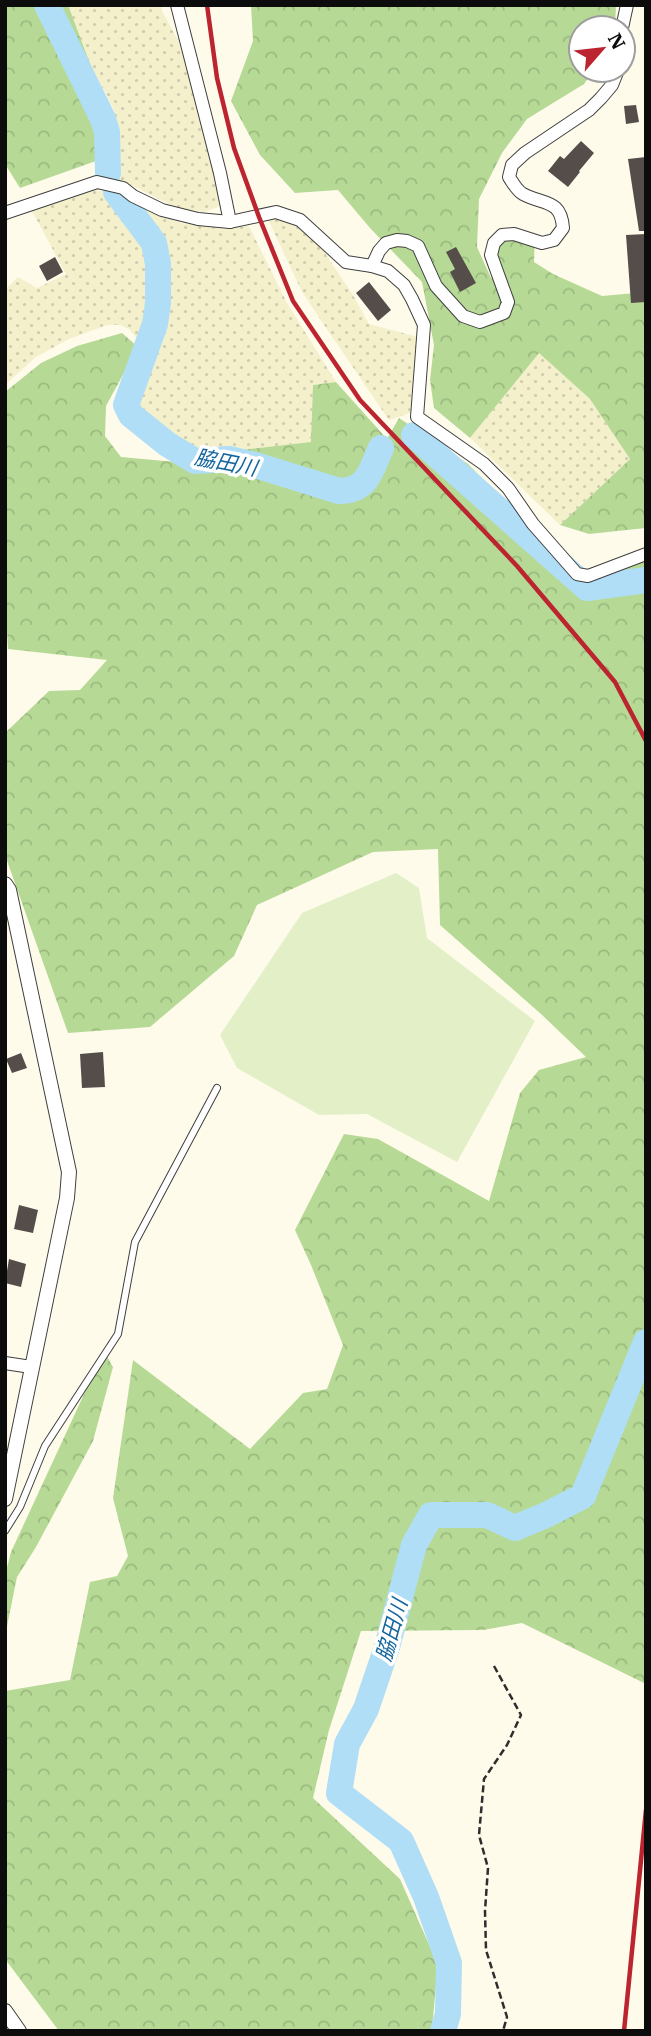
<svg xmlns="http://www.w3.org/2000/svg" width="651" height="2036" viewBox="0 0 651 2036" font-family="'IBM Plex Serif','Noto Sans JP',serif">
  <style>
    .farmland { fill: url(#farmland-dots) }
    .forest { fill: url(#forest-crowns) }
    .pitch { fill: #e3f0c7 }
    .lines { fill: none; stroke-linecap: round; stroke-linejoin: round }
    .river { stroke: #b0def6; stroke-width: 26 }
    .building { fill: #554d49 }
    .service-casing { stroke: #3f3f3f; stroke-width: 8 }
    .minor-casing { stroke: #3f3f3f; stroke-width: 14 }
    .tertiary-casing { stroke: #3f3f3f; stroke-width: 16 }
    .path { stroke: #2e2e2e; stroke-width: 2.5; stroke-dasharray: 7 3.5; stroke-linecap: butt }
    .service { stroke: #fff; stroke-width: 6 }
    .minor { stroke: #fff; stroke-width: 12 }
    .tertiary { stroke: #fff; stroke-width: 14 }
    .rail { stroke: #bc242f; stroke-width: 4.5 }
    .labels { text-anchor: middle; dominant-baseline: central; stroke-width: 7; stroke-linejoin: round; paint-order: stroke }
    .water-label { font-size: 21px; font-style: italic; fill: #16669e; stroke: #fff }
  </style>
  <defs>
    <pattern id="farmland-dots" width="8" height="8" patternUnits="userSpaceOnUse" patternTransform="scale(1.75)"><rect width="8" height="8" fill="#f4f0cc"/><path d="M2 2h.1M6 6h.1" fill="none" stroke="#d0cdae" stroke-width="1.8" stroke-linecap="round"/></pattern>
    <pattern id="forest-crowns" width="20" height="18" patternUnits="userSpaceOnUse" patternTransform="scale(1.75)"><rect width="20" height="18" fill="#b6da95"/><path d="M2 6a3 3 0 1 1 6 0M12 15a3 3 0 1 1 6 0" fill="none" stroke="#9bba7f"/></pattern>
  </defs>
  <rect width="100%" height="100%" fill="#fffbeb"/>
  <g class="farmland">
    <path d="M 59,5 L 161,5 L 162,11 L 178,40 L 184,59 L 221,190 L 223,200 L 218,207 L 204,212 L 177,208 L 119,179 L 118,125 L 113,108 Z"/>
    <path d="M 91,190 L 109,192 L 143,230 L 152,249 L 157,266 L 154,315 L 143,345 L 129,329 L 120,325 L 107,325 L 69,339 L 36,357 L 5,385 L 5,290 L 18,277 L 37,288 L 66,274 L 32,211 Z"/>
    <path d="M 142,208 L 181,223 L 226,229 L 249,226 L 287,303 L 336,382 L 313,385 L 312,442 L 224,452 L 194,452 L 171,436 L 139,408 L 137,395 L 166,329 L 168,267 L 164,242 Z"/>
    <path d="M 280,218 L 293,221 L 321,247 L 353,295 L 369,324 L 418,337 L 410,413 L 389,420 L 324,325 L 301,290 L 268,219 Z"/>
    <path d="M 539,352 L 590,399 L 630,459 L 560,525 L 470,438 Z"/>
  </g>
  <g class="forest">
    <path d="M 5,5 L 68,5 L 111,120 L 96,161 L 20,188 L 5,164 Z"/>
    <path d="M 251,5 L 616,5 L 615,28 L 581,28 L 581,70 L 594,70 L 584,84 L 527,119 L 502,153 L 479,199 L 477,247 L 491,278 L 502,278 L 491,246 L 495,234 L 535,234 L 534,262 L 553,274 L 602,296 L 646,292 L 646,528 L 589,534 L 560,525 L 630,459 L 590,399 L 539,353 L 470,438 L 434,408 L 430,380 L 434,345 L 422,282 L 370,228 L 338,190 L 295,193 L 260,155 L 231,101 L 253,41 Z"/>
    <path d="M 122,333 L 138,347 L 106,406 L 105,436 L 121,457 L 176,462 L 224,452 L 311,442 L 313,385 L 336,382 L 387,439 L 399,418 L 468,464 L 573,571 L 646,558 L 646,1684 L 522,1623 L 483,1630 L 361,1631 L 329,1730 L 313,1798 L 400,1879 L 438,1965 L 432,2028 L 430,2031 L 59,2031 L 5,1959 L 5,1691 L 70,1680 L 90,1582 L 117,1576 L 128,1556 L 113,1498 L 133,1360 L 250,1449 L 303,1393 L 327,1389 L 343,1345 L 311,1265 L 295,1230 L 344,1134 L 378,1139 L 489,1201 L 520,1093 L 539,1070 L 586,1057 L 541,1014 L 440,925 L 438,849 L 373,852 L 257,905 L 234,956 L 150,1027 L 68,1033 L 5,855 L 5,733 L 49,691 L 80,690 L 107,660 L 8,649 L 5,597 L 5,392 L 41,363 L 77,346 Z"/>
    <path d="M 104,1351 L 113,1367 L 93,1441 L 36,1547 L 17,1577 L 5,1636 L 5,1575 L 11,1552 Z"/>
  </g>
  <path class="pitch" d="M 396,873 L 419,888 L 427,938 L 535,1021 L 457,1162 L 367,1114 L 319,1115 L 237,1068 L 220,1035 L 302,913 Z"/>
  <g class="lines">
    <g class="river">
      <path d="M 47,5 L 103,119 L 107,132 L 108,173"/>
      <path d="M 116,192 L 154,243 L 158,264 L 158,303 L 155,324 L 126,405 L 131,415 L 167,444 L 195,461 L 229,459 L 255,465 L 339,491 C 368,491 371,470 381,448"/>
      <path d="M 414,435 L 587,588 L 646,580"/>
      <path d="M 443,2031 L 448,2014 L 449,1963 L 426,1897 L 401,1841 L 339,1793 L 347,1744 L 366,1709 L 387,1647 L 414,1545 L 431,1515 L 487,1515 L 515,1528 L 546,1515 L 583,1496 L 646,1342"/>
    </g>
  </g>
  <g class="building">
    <path d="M 636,105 L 639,122 L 626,124 L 624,106 Z"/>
    <path d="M 581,141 L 594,153 L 579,171 L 580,172 L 568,187 L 548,171 L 560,156 L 564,159 Z"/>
    <path d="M 646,157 L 646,231 L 639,231 L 628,159 Z"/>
    <path d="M 646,234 L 646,302 L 631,303 L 626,235 Z"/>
    <path d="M 456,247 L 476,283 L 460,292 L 450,272 L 455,269 L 446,252 Z"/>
    <path d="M 55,257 L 63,272 L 47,281 L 39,266 Z"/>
    <path d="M 369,282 L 391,310 L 378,321 L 356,293 Z"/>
    <path d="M 103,1052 L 105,1087 L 82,1088 L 80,1054 Z"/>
    <path d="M 21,1053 L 27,1068 L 12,1073 L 6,1059 Z"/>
    <path d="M 19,1205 L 38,1210 L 33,1233 L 14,1229 Z"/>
    <path d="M 9,1259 L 26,1264 L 21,1287 L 5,1283 Z"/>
  </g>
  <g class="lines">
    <g class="service-casing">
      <path id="service" d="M 5,1531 L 20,1507 L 45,1446 L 118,1334 L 135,1242 L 217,1088"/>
    </g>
    <g class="minor-casing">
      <g id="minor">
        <path d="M 177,5 L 220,173 L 230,222"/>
        <path d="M 622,28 L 627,5"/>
        <path d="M 5,213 L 97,182 L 123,188 L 133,196 L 162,210 L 198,219 L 230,222 L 276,212 L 300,220 L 346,262 L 372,266 L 388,271 L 404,285 L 412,299 L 424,325 L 417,417 L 484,464 L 508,488 L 533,524 L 577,574 L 588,576 L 646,554"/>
        <path d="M 372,266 L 379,251 L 386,243 L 397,240 L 407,241 L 418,246 L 436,286 L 463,316 L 480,322 L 504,313 L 508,302 L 491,255 L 494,243 L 502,235 L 514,234 L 542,243 L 554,240 L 563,228 C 561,199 544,205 523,194 C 517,191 513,183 509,177 L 512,165 L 525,153 L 589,110 L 601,98 L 612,85 L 618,70"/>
        <path d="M 5,1363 L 31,1367"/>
      </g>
    </g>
    <g class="tertiary-casing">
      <g id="tertiary">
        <path d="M 5,884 L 9,890 L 69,1172 L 67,1198 L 5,1499"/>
        <path d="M 5,2011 L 19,2031"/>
      </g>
    </g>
    <path class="path" d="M 494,1666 L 521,1715 L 507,1745 L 484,1779 L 479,1835 L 488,1868 L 485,1911 L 486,1950 L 507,2017 L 503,2031"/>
    <use href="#service" class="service"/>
    <use href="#minor" class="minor"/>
    <use href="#tertiary" class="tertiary"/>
    <g class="rail">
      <path d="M 207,5 L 217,78 L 234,148 L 259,217 L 293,301 L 360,400 L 517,566 L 615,682 L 646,741"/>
      <path d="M 624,2031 L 646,1810"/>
    </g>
  </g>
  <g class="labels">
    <g class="water-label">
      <text transform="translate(226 462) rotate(11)">脇田川</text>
      <text transform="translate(391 1630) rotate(-74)">脇田川</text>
    </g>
  </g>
  <rect width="651" height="2036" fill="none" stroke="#0c0c0c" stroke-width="14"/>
  <g transform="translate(602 49) rotate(62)"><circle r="33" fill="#ffffff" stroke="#9e9e9e" stroke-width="2"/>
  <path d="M0-5L12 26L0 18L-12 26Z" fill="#bc242f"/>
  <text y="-10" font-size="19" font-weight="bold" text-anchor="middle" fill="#0c0c0c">N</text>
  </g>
</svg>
